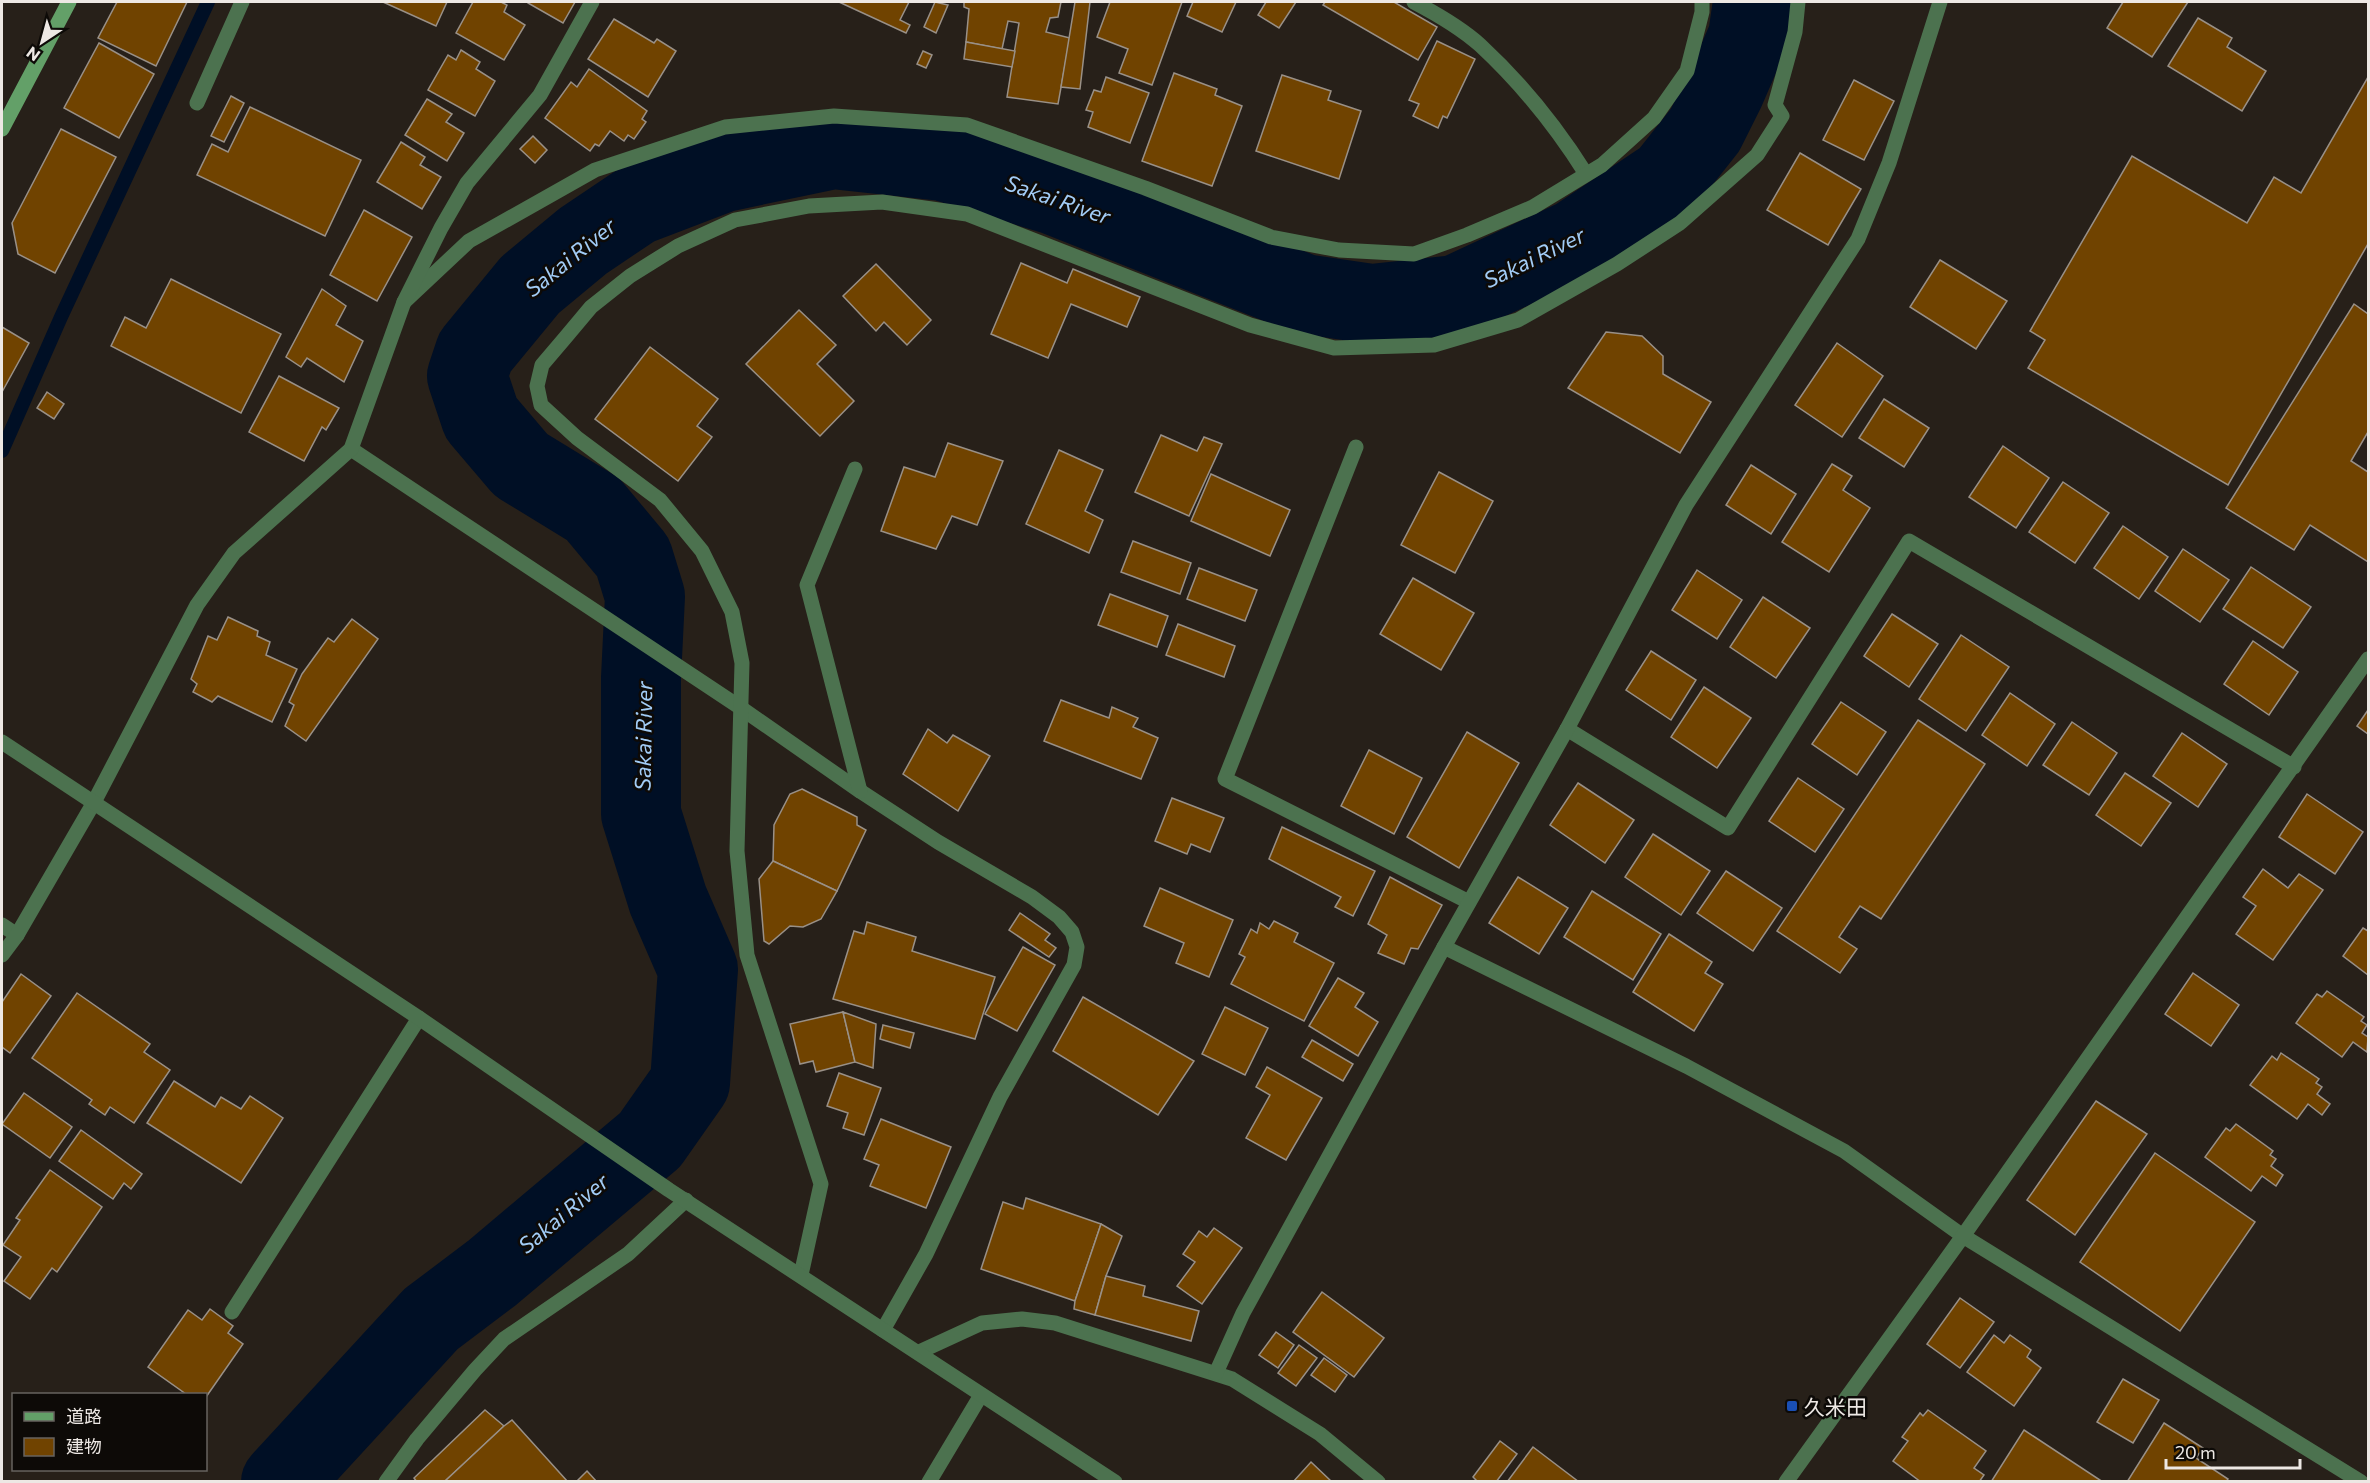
<svg xmlns="http://www.w3.org/2000/svg" width="2370" height="1483" viewBox="0 0 2370 1483" font-family="Commissioner,'Noto Sans JP',sans-serif">
  <style>
    .lines { fill: none; stroke-linecap: round; stroke-linejoin: round }
    .stream { stroke: #000f25; stroke-width: 14 }
    .river { stroke: #000f25; stroke-width: 80 }
    .building { fill: #704300; stroke: #999087; stroke-width: 1.5 }
    .service { stroke: #4c724f; stroke-width: 15 }
    .minor { stroke: #4c724f; stroke-width: 15 }
    .tertiary { stroke: #4c724f; stroke-width: 15 }
    .secondary { stroke: #63a068; stroke-width: 15 }
    .transit-dot { fill: #1a4fb4; stroke: #0d0a07; stroke-width: 2 }
    .labels { text-anchor: middle; dominant-baseline: central; stroke-width: 5; stroke-linejoin: round; paint-order: stroke }
    .poi-label { font-size: 21px; fill: #ede8e4; stroke: #0d0a07; text-anchor: start }
    .water-label { font-size: 22px; font-style: italic; fill: #a2ccf6; stroke: #0d0a07 }
  </style>
  <rect width="100%" height="100%" fill="#272019"/>
  <g class="lines">
    <path class="stream" d="M 2,451 L 61,317 L 208,2"/>
    <path class="river" d="M 281,1482 L 431,1319 L 492,1273 L 650,1140 L 690,1083 L 698,969 L 668,900 L 641,814 L 641,678 L 645,596 L 633,557 L 593,509 L 521,465 L 481,418 L 467,376 L 475,352 L 530,285 L 583,241 L 635,206 L 724,172 L 833,149 L 943,161 L 1055,195 L 1304,294 L 1372,304 L 1456,295 L 1576,239 L 1667,178 L 1705,130 L 1725,90 L 1748,37 L 1753,2"/>
  </g>
  <g class="building">
    <path d="M 117,2 L 187,2 L 156,66 L 98,38 Z"/>
    <path d="M 383,2 L 447,2 L 436,26 Z"/>
    <path d="M 473,2 L 501,2 L 507,5 L 504,12 L 525,25 L 504,60 L 456,33 Z"/>
    <path d="M 839,2 L 909,2 L 900,20 L 910,25 L 906,33 Z"/>
    <path d="M 935,2 L 948,5 L 936,33 L 924,27 Z"/>
    <path d="M 964,2 L 1061,2 L 1058,17 L 1050,18 L 1046,32 L 1070,38 L 1058,104 L 1007,97 L 1019,23 L 1008,21 L 1002,49 L 966,42 L 969,9 L 964,7 Z"/>
    <path d="M 1075,2 L 1090,2 L 1080,89 L 1061,87 Z"/>
    <path d="M 1110,2 L 1182,2 L 1152,85 L 1119,73 L 1128,49 L 1097,37 Z"/>
    <path d="M 1193,2 L 1236,2 L 1222,32 L 1187,16 Z"/>
    <path d="M 1266,2 L 1296,2 L 1279,28 L 1258,15 Z"/>
    <path d="M 1325,2 L 1394,2 L 1437,27 L 1418,60 L 1323,5 Z"/>
    <path d="M 2123,2 L 2188,2 L 2152,57 L 2107,28 Z"/>
    <path d="M 528,3 L 528,2 L 575,2 L 563,23 Z"/>
    <path d="M 2198,18 L 2232,38 L 2227,47 L 2266,71 L 2242,111 L 2168,66 Z"/>
    <path d="M 614,19 L 654,43 L 657,39 L 676,51 L 648,97 L 588,59 Z"/>
    <path d="M 1437,41 L 1475,59 L 1447,118 L 1443,116 L 1438,128 L 1413,116 L 1419,104 L 1409,100 Z"/>
    <path d="M 966,42 L 1015,51 L 1012,67 L 964,59 Z"/>
    <path d="M 99,43 L 154,74 L 119,138 L 64,108 Z"/>
    <path d="M 461,50 L 480,62 L 476,69 L 495,81 L 475,116 L 428,90 L 448,55 L 456,60 Z"/>
    <path d="M 923,51 L 932,55 L 926,68 L 917,64 Z"/>
    <path d="M 589,69 L 647,111 L 642,119 L 646,122 L 634,139 L 628,135 L 624,141 L 610,131 L 599,146 L 595,144 L 590,151 L 545,118 L 571,82 L 577,87 Z"/>
    <path d="M 1174,73 L 1217,89 L 1215,95 L 1242,106 L 1212,186 L 1142,161 Z"/>
    <path d="M 1282,75 L 1331,91 L 1328,100 L 1361,111 L 1339,179 L 1256,151 Z"/>
    <path d="M 1106,77 L 1149,93 L 1130,143 L 1088,127 L 1093,112 L 1086,110 L 1094,90 L 1101,92 Z"/>
    <path d="M 2368,77 L 2368,244 L 2228,485 L 2028,368 L 2045,340 L 2030,331 L 2132,156 L 2247,223 L 2274,177 L 2301,193 Z"/>
    <path d="M 1854,80 L 1894,101 L 1864,160 L 1823,140 Z"/>
    <path d="M 231,96 L 244,103 L 224,142 L 211,136 Z"/>
    <path d="M 427,99 L 452,114 L 446,122 L 464,133 L 447,161 L 405,135 Z"/>
    <path d="M 250,107 L 361,160 L 325,236 L 197,175 L 212,144 L 228,152 Z"/>
    <path d="M 61,129 L 116,157 L 55,273 L 18,254 L 12,223 Z"/>
    <path d="M 533,136 L 547,150 L 535,163 L 520,149 Z"/>
    <path d="M 401,142 L 425,157 L 420,165 L 441,177 L 422,209 L 377,182 Z"/>
    <path d="M 1800,153 L 1861,189 L 1828,245 L 1767,210 Z"/>
    <path d="M 364,210 L 412,237 L 377,301 L 330,275 Z"/>
    <path d="M 1940,260 L 2007,301 L 1976,349 L 1910,307 Z"/>
    <path d="M 1021,263 L 1067,283 L 1073,269 L 1140,297 L 1127,327 L 1071,304 L 1048,358 L 991,334 Z"/>
    <path d="M 876,264 L 931,320 L 907,345 L 884,322 L 876,331 L 843,296 Z"/>
    <path d="M 171,279 L 281,334 L 241,413 L 111,346 L 125,317 L 146,328 Z"/>
    <path d="M 322,289 L 346,306 L 336,325 L 363,341 L 344,382 L 307,358 L 301,367 L 286,357 Z"/>
    <path d="M 2354,304 L 2368,314 L 2368,432 L 2351,461 L 2368,472 L 2368,562 L 2310,525 L 2294,550 L 2226,508 Z"/>
    <path d="M 799,310 L 836,345 L 817,364 L 854,401 L 820,436 L 746,364 Z"/>
    <path d="M 2,327 L 29,343 L 2,392 Z"/>
    <path d="M 1606,332 L 1642,336 L 1663,356 L 1663,374 L 1711,402 L 1680,453 L 1568,388 Z"/>
    <path d="M 1837,343 L 1883,376 L 1842,437 L 1795,405 Z"/>
    <path d="M 650,347 L 718,399 L 697,426 L 712,437 L 678,481 L 595,419 Z"/>
    <path d="M 279,376 L 339,408 L 326,430 L 322,427 L 304,461 L 249,432 Z"/>
    <path d="M 47,392 L 64,404 L 54,419 L 37,408 Z"/>
    <path d="M 1884,399 L 1929,428 L 1904,467 L 1859,438 Z"/>
    <path d="M 1161,435 L 1197,451 L 1204,437 L 1222,444 L 1189,516 L 1135,492 Z"/>
    <path d="M 948,443 L 1003,461 L 977,525 L 952,516 L 936,549 L 881,531 L 904,467 L 935,477 Z"/>
    <path d="M 2003,446 L 2049,478 L 2016,528 L 1969,497 Z"/>
    <path d="M 1059,450 L 1103,470 L 1085,511 L 1103,520 L 1089,553 L 1026,524 Z"/>
    <path d="M 1832,464 L 1852,476 L 1843,490 L 1870,508 L 1829,572 L 1782,542 Z"/>
    <path d="M 1751,465 L 1796,494 L 1771,534 L 1726,505 Z"/>
    <path d="M 1439,472 L 1493,501 L 1455,573 L 1401,545 Z"/>
    <path d="M 1211,474 L 1290,510 L 1270,556 L 1191,521 Z"/>
    <path d="M 2063,482 L 2109,513 L 2075,563 L 2029,532 Z"/>
    <path d="M 2123,526 L 2168,557 L 2139,599 L 2094,568 Z"/>
    <path d="M 1133,541 L 1191,563 L 1180,594 L 1121,572 Z"/>
    <path d="M 2183,549 L 2229,580 L 2200,622 L 2155,591 Z"/>
    <path d="M 2251,567 L 2311,607 L 2283,648 L 2223,609 Z"/>
    <path d="M 1199,568 L 1257,590 L 1245,621 L 1187,599 Z"/>
    <path d="M 1697,570 L 1742,600 L 1717,639 L 1672,610 Z"/>
    <path d="M 1413,578 L 1474,613 L 1441,670 L 1380,634 Z"/>
    <path d="M 1110,594 L 1168,616 L 1157,647 L 1098,625 Z"/>
    <path d="M 1763,597 L 1810,628 L 1776,678 L 1730,647 Z"/>
    <path d="M 1892,614 L 1938,644 L 1909,687 L 1864,656 Z"/>
    <path d="M 228,617 L 258,631 L 257,636 L 270,642 L 266,655 L 297,669 L 272,722 L 218,696 L 212,702 L 193,692 L 197,684 L 191,679 L 208,636 L 217,640 Z"/>
    <path d="M 352,619 L 378,639 L 306,741 L 285,726 L 294,705 L 289,702 L 302,674 L 328,638 L 334,642 Z"/>
    <path d="M 1178,624 L 1235,646 L 1224,677 L 1166,655 Z"/>
    <path d="M 1961,635 L 2009,667 L 1966,731 L 1919,699 Z"/>
    <path d="M 2253,641 L 2298,672 L 2269,715 L 2224,684 Z"/>
    <path d="M 1651,651 L 1696,680 L 1671,720 L 1626,690 Z"/>
    <path d="M 1704,687 L 1751,718 L 1717,768 L 1671,737 Z"/>
    <path d="M 2010,693 L 2055,724 L 2027,766 L 1982,735 Z"/>
    <path d="M 1061,700 L 1109,718 L 1112,707 L 1138,718 L 1133,727 L 1158,738 L 1141,779 L 1044,741 Z"/>
    <path d="M 1841,702 L 1886,732 L 1857,775 L 1812,744 Z"/>
    <path d="M 2368,710 L 2368,734 L 2357,726 Z"/>
    <path d="M 1918,720 L 1985,764 L 1881,919 L 1860,906 L 1839,937 L 1857,949 L 1840,973 L 1777,931 Z"/>
    <path d="M 2072,722 L 2117,753 L 2089,795 L 2043,765 Z"/>
    <path d="M 928,729 L 947,743 L 953,735 L 990,756 L 958,811 L 903,774 Z"/>
    <path d="M 1467,732 L 1519,763 L 1459,868 L 1407,837 Z"/>
    <path d="M 2182,733 L 2227,764 L 2198,807 L 2153,776 Z"/>
    <path d="M 1369,750 L 1422,778 L 1394,834 L 1341,806 Z"/>
    <path d="M 2125,773 L 2171,803 L 2141,846 L 2096,815 Z"/>
    <path d="M 1798,778 L 1844,809 L 1815,852 L 1769,821 Z"/>
    <path d="M 1578,783 L 1634,820 L 1605,863 L 1550,825 Z"/>
    <path d="M 802,789 L 857,817 L 857,825 L 866,830 L 837,891 L 773,861 L 774,825 L 790,794 Z"/>
    <path d="M 2307,794 L 2363,832 L 2335,874 L 2279,837 Z"/>
    <path d="M 1172,798 L 1224,818 L 1210,852 L 1191,844 L 1187,854 L 1155,841 Z"/>
    <path d="M 1282,827 L 1375,871 L 1353,916 L 1335,907 L 1341,897 L 1269,859 Z"/>
    <path d="M 1653,834 L 1710,871 L 1681,915 L 1625,877 Z"/>
    <path d="M 773,861 L 837,891 L 821,919 L 803,927 L 790,926 L 769,944 L 764,941 L 759,879 Z"/>
    <path d="M 2263,869 L 2288,888 L 2299,874 L 2323,890 L 2273,960 L 2236,934 L 2256,906 L 2243,897 Z"/>
    <path d="M 1726,871 L 1782,908 L 1753,951 L 1697,913 Z"/>
    <path d="M 1390,877 L 1442,905 L 1418,949 L 1411,948 L 1404,964 L 1378,953 L 1387,935 L 1368,924 Z"/>
    <path d="M 1518,877 L 1568,908 L 1539,954 L 1489,923 Z"/>
    <path d="M 1160,888 L 1233,920 L 1209,977 L 1176,963 L 1184,943 L 1144,926 Z"/>
    <path d="M 1592,891 L 1661,934 L 1633,980 L 1564,937 Z"/>
    <path d="M 1020,913 L 1050,934 L 1045,940 L 1056,948 L 1049,957 L 1009,930 Z"/>
    <path d="M 1274,921 L 1298,933 L 1294,942 L 1334,963 L 1304,1021 L 1231,984 L 1245,957 L 1239,954 L 1251,929 L 1257,933 L 1260,923 L 1269,929 Z"/>
    <path d="M 867,922 L 916,937 L 912,951 L 995,977 L 975,1039 L 833,999 L 854,931 L 864,934 Z"/>
    <path d="M 2363,928 L 2368,931 L 2368,975 L 2343,956 Z"/>
    <path d="M 1669,934 L 1712,962 L 1705,973 L 1723,984 L 1694,1031 L 1633,992 Z"/>
    <path d="M 1023,947 L 1055,965 L 1017,1031 L 985,1014 Z"/>
    <path d="M 2193,973 L 2239,1005 L 2211,1046 L 2165,1014 Z"/>
    <path d="M 21,974 L 51,996 L 10,1053 L 2,1047 L 2,1002 Z"/>
    <path d="M 1338,978 L 1364,993 L 1355,1007 L 1378,1022 L 1358,1056 L 1309,1026 Z"/>
    <path d="M 2327,991 L 2364,1017 L 2361,1021 L 2367,1025 L 2362,1033 L 2368,1037 L 2367,1052 L 2353,1042 L 2342,1057 L 2296,1023 L 2317,994 L 2322,997 Z"/>
    <path d="M 77,993 L 150,1044 L 144,1052 L 170,1070 L 134,1123 L 110,1107 L 105,1115 L 89,1104 L 92,1100 L 32,1058 Z"/>
    <path d="M 1083,997 L 1194,1061 L 1158,1115 L 1053,1051 Z"/>
    <path d="M 1225,1007 L 1268,1028 L 1245,1075 L 1202,1054 Z"/>
    <path d="M 843,1012 L 855,1062 L 816,1072 L 813,1061 L 800,1064 L 790,1024 Z"/>
    <path d="M 843,1012 L 876,1024 L 873,1068 L 855,1062 Z"/>
    <path d="M 883,1025 L 914,1033 L 910,1048 L 880,1039 Z"/>
    <path d="M 1312,1040 L 1353,1064 L 1343,1081 L 1302,1057 Z"/>
    <path d="M 2281,1053 L 2319,1079 L 2316,1083 L 2322,1087 L 2317,1094 L 2330,1104 L 2322,1115 L 2308,1104 L 2297,1119 L 2250,1085 L 2272,1056 L 2277,1060 Z"/>
    <path d="M 1267,1067 L 1322,1098 L 1286,1160 L 1246,1138 L 1270,1095 L 1256,1087 Z"/>
    <path d="M 839,1073 L 881,1088 L 864,1135 L 843,1128 L 848,1113 L 827,1106 Z"/>
    <path d="M 174,1081 L 215,1107 L 221,1097 L 241,1109 L 250,1096 L 283,1118 L 241,1183 L 147,1123 Z"/>
    <path d="M 24,1093 L 72,1127 L 50,1158 L 2,1124 Z"/>
    <path d="M 2096,1101 L 2147,1134 L 2075,1235 L 2027,1200 Z"/>
    <path d="M 881,1119 L 951,1147 L 926,1208 L 870,1186 L 879,1165 L 864,1159 Z"/>
    <path d="M 2236,1124 L 2273,1151 L 2270,1155 L 2276,1159 L 2271,1166 L 2283,1175 L 2276,1186 L 2262,1176 L 2251,1191 L 2205,1157 L 2226,1128 L 2230,1131 Z"/>
    <path d="M 81,1130 L 142,1174 L 131,1189 L 124,1183 L 113,1199 L 59,1161 Z"/>
    <path d="M 2155,1153 L 2255,1222 L 2180,1331 L 2080,1262 Z"/>
    <path d="M 50,1170 L 102,1207 L 57,1272 L 52,1268 L 30,1299 L 4,1281 L 21,1257 L 3,1245 L 20,1220 L 16,1218 Z"/>
    <path d="M 1026,1198 L 1101,1224 L 1075,1301 L 981,1269 L 1003,1202 L 1023,1209 Z"/>
    <path d="M 1101,1224 L 1122,1236 L 1106,1276 L 1095,1315 L 1074,1309 L 1075,1301 Z"/>
    <path d="M 1214,1228 L 1242,1248 L 1202,1304 L 1177,1286 L 1195,1262 L 1183,1254 L 1199,1231 L 1207,1237 Z"/>
    <path d="M 1106,1276 L 1145,1286 L 1143,1296 L 1199,1311 L 1191,1341 L 1095,1315 Z"/>
    <path d="M 1322,1292 L 1384,1338 L 1354,1377 L 1293,1332 Z"/>
    <path d="M 1960,1298 L 1994,1322 L 1960,1368 L 1927,1344 Z"/>
    <path d="M 210,1309 L 233,1326 L 228,1333 L 243,1344 L 206,1397 L 206,1394 L 186,1394 L 148,1367 L 188,1310 L 202,1320 Z"/>
    <path d="M 1276,1332 L 1294,1345 L 1278,1368 L 1259,1355 Z"/>
    <path d="M 1994,1335 L 2004,1343 L 2010,1335 L 2031,1350 L 2027,1357 L 2041,1368 L 2014,1406 L 1967,1372 Z"/>
    <path d="M 1299,1345 L 1317,1358 L 1296,1386 L 1278,1373 Z"/>
    <path d="M 1324,1358 L 1347,1375 L 1335,1392 L 1311,1375 Z"/>
    <path d="M 2123,1379 L 2159,1400 L 2133,1443 L 2097,1422 Z"/>
    <path d="M 485,1410 L 504,1426 L 444,1482 L 417,1482 L 414,1478 Z"/>
    <path d="M 1928,1410 L 1986,1451 L 1974,1468 L 1984,1475 L 1979,1482 L 1921,1482 L 1893,1461 L 1908,1441 L 1902,1437 L 1920,1413 L 1923,1416 Z"/>
    <path d="M 512,1420 L 568,1482 L 444,1482 L 504,1426 Z"/>
    <path d="M 2164,1423 L 2203,1448 L 2196,1458 L 2228,1479 L 2226,1482 L 2127,1482 Z"/>
    <path d="M 2024,1430 L 2103,1482 L 1991,1482 Z"/>
    <path d="M 1500,1441 L 1517,1454 L 1496,1482 L 1478,1482 L 1473,1477 Z"/>
    <path d="M 1533,1447 L 1579,1482 L 1507,1482 Z"/>
    <path d="M 1311,1462 L 1332,1482 L 1293,1482 Z"/>
    <path d="M 587,1471 L 597,1482 L 576,1482 Z"/>
  </g>
  <g class="lines">
    <path class="service" d="M 232,1312 L 419,1018"/>
    <g class="minor">
      <path d="M 1414,2 C 1437,14 1461,28 1480,45 C 1521,83 1557,128 1586,174"/>
      <path d="M 197,103 L 242,2"/>
      <path d="M 404,302 L 469,241 L 595,170 L 725,127 L 834,116 L 967,125 L 1145,188 L 1271,237 L 1339,250 L 1414,254 L 1467,235 L 1533,207 L 1602,165 L 1654,118 L 1687,71 L 1702,12 L 1702,2"/>
      <path d="M 1356,447 L 1225,779 L 1469,902"/>
      <path d="M 351,449 L 738,706 L 860,791 L 938,842 L 1032,897 L 1059,917 L 1072,932 L 1077,947 L 1074,965 L 1000,1097 L 926,1254 L 883,1330"/>
      <path d="M 855,469 L 807,585 L 860,791"/>
      <path d="M 1567,729 L 1728,828 L 1909,541 L 2294,767"/>
      <path d="M 2,925 L 17,935"/>
      <path d="M 1444,947 L 1686,1066 L 1844,1151 L 1963,1236 L 2361,1482"/>
      <path d="M 2,955 L 17,935 L 93,804 L 197,605 L 234,553 L 351,449 L 404,302 L 441,228 L 467,183 L 540,95 L 592,2"/>
      <path d="M 801,1275 L 821,1184 L 747,955 L 737,851 L 742,663 L 732,612 L 702,551 L 660,500 L 577,438 L 541,405 L 537,386 L 542,365 L 565,338 L 591,307 L 630,276 L 678,246 L 735,220 L 809,206 L 882,202 L 967,214 L 1250,325 L 1334,348 L 1434,345 L 1518,320 L 1617,264 L 1680,223 L 1757,155 L 1782,116 L 1775,105 L 1795,32 L 1798,2"/>
      <path d="M 919,1352 L 982,1323 L 1022,1319 L 1055,1323 L 1232,1379 L 1320,1434 L 1378,1482"/>
      <path d="M 1216,1373 L 1243,1313 L 1444,947 L 1567,729 L 1686,505 L 1858,239 L 1889,163 L 1940,2"/>
      <path d="M 386,1482 L 417,1439 L 475,1370 L 504,1339 L 628,1254 L 686,1200"/>
      <path d="M 929,1482 L 981,1395"/>
    </g>
    <g class="tertiary">
      <path d="M 2,742 L 419,1018 L 669,1190 L 1115,1482"/>
      <path d="M 1786,1482 L 1963,1236 L 2368,659"/>
    </g>
    <path class="secondary" d="M 2,129 L 69,2"/>
  </g>
  <rect class="transit-dot" x="1786" y="1400" width="12" height="12" rx="3"/>
  <g class="labels">
    <g class="poi-label">
      <text x="1804" y="1406">久米田</text>
    </g>
    <g class="water-label">
      <text transform="translate(1058 199) rotate(19)">Sakai River</text>
      <text transform="translate(570 257) rotate(-39)">Sakai River</text>
      <text transform="translate(1534 257) rotate(-26)">Sakai River</text>
      <text transform="translate(643 736) rotate(-89)">Sakai River</text>
      <text transform="translate(563 1213) rotate(-40)">Sakai River</text>
    </g>
  </g>
  <rect width="2370" height="1483" fill="none" stroke="#ede8e4" stroke-width="6"/>
  <rect x="12" y="1393" width="195" height="78" fill="#0d0a07" stroke="#67635f" stroke-width="1.5"/>
  <rect x="24" y="1412" width="30" height="9" fill="#63a068" stroke="#67635f" stroke-width="1.5"/>
  <text x="66" y="1423" font-size="18" fill="#ede8e4">道路</text>
  <rect x="24" y="1438" width="30" height="18" fill="#704300" stroke="#67635f" stroke-width="1.5"/>
  <text x="66" y="1453" font-size="18" fill="#ede8e4">建物</text>
  <g transform="translate(42 42) rotate(216)" stroke="#0d0a07" stroke-width="4.5" paint-order="stroke">
  <path d="M0-4.5L10 22L0 15L-10 22Z" fill="#ede8e4"/>
  <text y="-9" font-size="16" font-weight="bold" text-anchor="middle" fill="#ede8e4">N</text>
  </g>
  <path d="M2166 1459v9h134v-9" fill="none" stroke="#ede8e4" stroke-width="3"/>
  <text x="2175" y="1459" font-size="18" fill="#ede8e4" stroke="#0d0a07" stroke-width="4.5" paint-order="stroke">20 m</text>
</svg>
